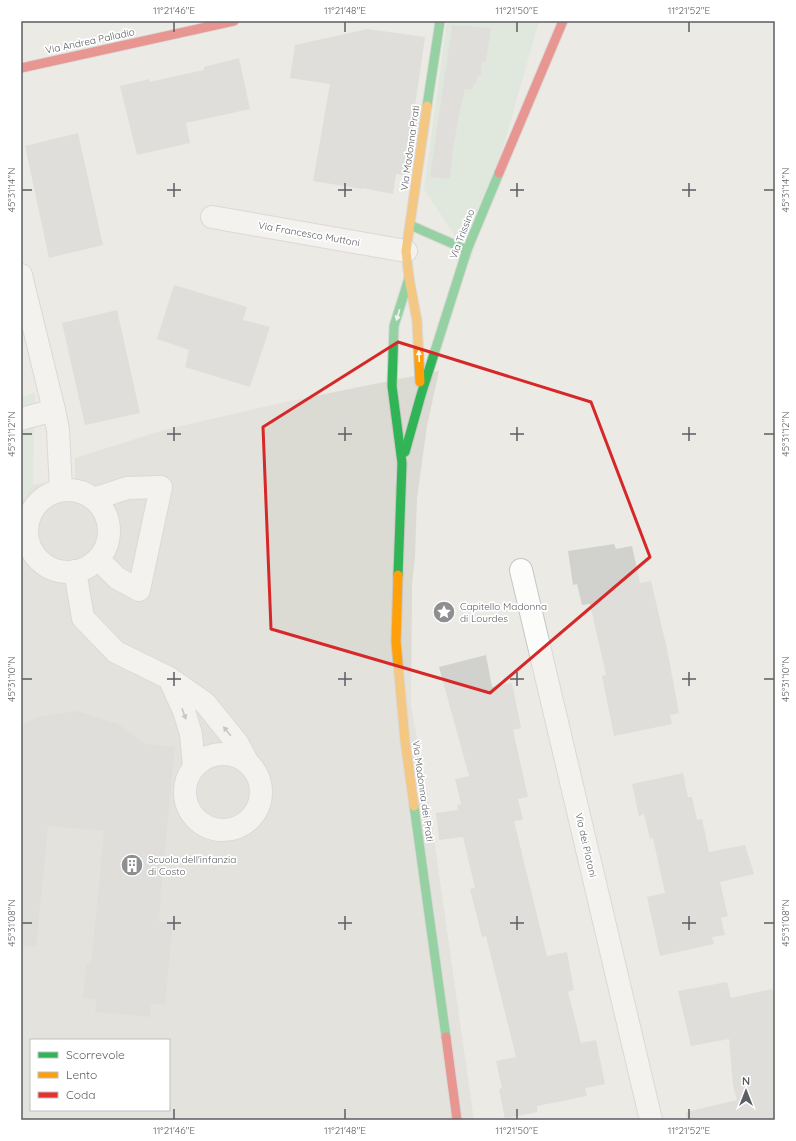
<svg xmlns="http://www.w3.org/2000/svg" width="796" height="1141" viewBox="0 0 796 1141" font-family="Quicksand,sans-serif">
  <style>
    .education { fill: #dbdad3; fill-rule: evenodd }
    .green { fill: #d3e7d3 }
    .building { fill: #d1d1ce }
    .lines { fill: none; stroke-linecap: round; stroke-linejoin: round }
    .street-casing { stroke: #c6c6c6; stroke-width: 24 }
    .fast-casing { stroke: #c7c7c5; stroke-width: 11 }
    .slow-casing { stroke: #c7c7c5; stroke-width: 11 }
    .jam-casing { stroke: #c7c7c5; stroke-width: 11 }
    .street { stroke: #fcfcfb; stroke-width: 22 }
    .fast { stroke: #30b455; stroke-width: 9 }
    .slow { stroke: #ff9f0a; stroke-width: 9 }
    .jam { stroke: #e5322d; stroke-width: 9 }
    .oneway { fill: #fff }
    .oneway2 { fill: #9b9da0 }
    .marked { fill: none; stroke: #d62828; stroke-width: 3; stroke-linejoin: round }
    .ticks { fill: none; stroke: #5b5e63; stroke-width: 1.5 }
    .labels { text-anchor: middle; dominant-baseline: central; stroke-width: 3.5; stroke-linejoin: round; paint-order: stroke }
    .street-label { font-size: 10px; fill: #5b5e63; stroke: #fff }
    .poi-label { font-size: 10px; fill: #5b5e63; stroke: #fff; text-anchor: start }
    .neatline { fill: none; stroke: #5b5e63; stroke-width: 1.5 }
    .ticks-label { font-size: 10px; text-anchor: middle; fill: #5b5e63 }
  </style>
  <rect width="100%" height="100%" fill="#ebeae5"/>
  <path class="education" d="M 439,371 L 427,426 L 417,498 L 415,557 L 412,586 L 411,706 L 429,804 L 474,1120 L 21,1120 L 21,501 L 33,485 L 75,478 L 75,458 L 164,430 L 285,402 ZM 31,1040 L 169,1040 L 169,1110 L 31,1110 Z"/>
  <g class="green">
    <path d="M 447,21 L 539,21 L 471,261 L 424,189 Z"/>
    <path d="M 35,393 L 33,485 L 21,501 L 21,397 Z"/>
  </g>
  <g class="building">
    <path d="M 452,25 L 491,28 L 486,62 L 482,62 L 481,76 L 478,75 L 476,83 L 474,83 L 473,89 L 465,89 L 459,116 L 453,150 L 450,179 L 430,177 Z"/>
    <path d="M 367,29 L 425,37 L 405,175 L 396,174 L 393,194 L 363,188 L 363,189 L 313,181 L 330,84 L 290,78 L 295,45 Z"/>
    <path d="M 239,58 L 250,109 L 186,123 L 190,143 L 137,155 L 120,86 L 150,79 L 149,82 L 204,70 L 204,67 Z"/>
    <path d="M 78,133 L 103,245 L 49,258 L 25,146 Z"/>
    <path d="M 174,285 L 247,307 L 243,320 L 270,327 L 250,387 L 185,367 L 189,350 L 157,339 Z"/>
    <path d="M 117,310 L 140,413 L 85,425 L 62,323 Z"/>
    <path d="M 614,544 L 616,549 L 632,546 L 640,583 L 651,581 L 667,649 L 679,713 L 670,715 L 672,724 L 614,736 L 602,676 L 606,675 L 590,604 L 582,605 L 577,584 L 573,585 L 568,551 Z"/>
    <path d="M 486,655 L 492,687 L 512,683 L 521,728 L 513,730 L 528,797 L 518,799 L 523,820 L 514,821 L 547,956 L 567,952 L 574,990 L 568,992 L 581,1043 L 596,1040 L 605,1084 L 585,1088 L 587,1096 L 537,1106 L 537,1112 L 505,1119 L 499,1089 L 502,1088 L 496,1061 L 516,1057 L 486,936 L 482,937 L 470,889 L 475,888 L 463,837 L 439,840 L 436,813 L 458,810 L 457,805 L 461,804 L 455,779 L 469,776 L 439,667 Z"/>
    <path d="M 77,711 L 119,724 L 145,744 L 175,747 L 160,899 L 161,899 L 159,922 L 173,923 L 165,1005 L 151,1004 L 150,1017 L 95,1012 L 96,999 L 83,998 L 86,964 L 91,964 L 104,831 L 48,826 L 36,947 L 21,946 L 21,726 L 36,717 Z"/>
    <path d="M 683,773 L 688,797 L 692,797 L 697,820 L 702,819 L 709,852 L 745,845 L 754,874 L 720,882 L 728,916 L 721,918 L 725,935 L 712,937 L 714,944 L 660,956 L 647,897 L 665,893 L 653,838 L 650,839 L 644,814 L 639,816 L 632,784 Z"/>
    <path d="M 727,982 L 731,998 L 772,989 L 775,1001 L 775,1120 L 687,1120 L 686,1112 L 737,1100 L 733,1085 L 729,1039 L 691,1046 L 678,991 Z"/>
  </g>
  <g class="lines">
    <g class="street-casing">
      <g id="street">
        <path d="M 212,217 L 406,251"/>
        <path d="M 21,275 L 54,410 L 58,430 L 61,490"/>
        <path d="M 21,419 L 54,410"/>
        <circle cx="68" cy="531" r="41"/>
        <path d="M 94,499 L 127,488 L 161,487 L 139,590 L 117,578 L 98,559"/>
        <path d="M 521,570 L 651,1120"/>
        <path d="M 75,571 L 83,618 L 116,652 L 169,678 L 205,703 L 238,744 L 248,763"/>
        <path d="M 169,678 L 184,711 L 191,734 L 194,767"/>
        <circle cx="223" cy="792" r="38"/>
      </g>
    </g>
    <g class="fast-casing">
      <g id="fast">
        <path d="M 427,106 L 440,21"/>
        <path d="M 410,225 L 467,250"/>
        <path d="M 405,452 L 421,395 L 467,250 L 499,173"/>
        <path d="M 398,575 L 402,463 L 392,386 L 394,326 L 409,278"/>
        <path d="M 414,806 L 446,1037"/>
      </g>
    </g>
    <g class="slow-casing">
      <g id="slow">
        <path d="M 420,382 L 417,321 L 409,278 L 406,251 L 427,106"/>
        <path d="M 398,575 L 396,642 L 405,741 L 414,806"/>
      </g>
    </g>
    <g class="jam-casing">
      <g id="jam">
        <path d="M 21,68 L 234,21"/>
        <path d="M 499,173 L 563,21"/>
        <path d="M 446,1037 L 457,1120"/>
      </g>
    </g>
    <use href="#street" class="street"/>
    <use href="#fast" class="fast"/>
    <use href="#slow" class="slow"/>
    <use href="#jam" class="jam"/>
  </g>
  <defs><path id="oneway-solid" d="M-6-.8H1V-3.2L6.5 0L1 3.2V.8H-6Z"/></defs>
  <g class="oneway">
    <use href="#oneway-solid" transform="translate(398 315) rotate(107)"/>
    <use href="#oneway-solid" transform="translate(419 356) rotate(-93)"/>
  </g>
  <g class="oneway2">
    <use href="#oneway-solid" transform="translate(184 714) rotate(70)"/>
    <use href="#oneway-solid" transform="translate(227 731) rotate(-129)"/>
  </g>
  <path d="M0 0H796V1141H0ZM 398,342 L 591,402 L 650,557 L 490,693 L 271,629 L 263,427 Z" fill="#ebeae5" fill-opacity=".55" fill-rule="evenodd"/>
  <path class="marked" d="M 398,342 L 591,402 L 650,557 L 490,693 L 271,629 L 263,427 Z"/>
  <path class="ticks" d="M 174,22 L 174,32M 345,22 L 345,32M 517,22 L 517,32M 689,22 L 689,32M 174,183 L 174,197M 345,183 L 345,197M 517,183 L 517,197M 689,183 L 689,197M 22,190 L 32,190M 167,190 L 181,190M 338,190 L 352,190M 510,190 L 524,190M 682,190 L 696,190M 764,190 L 774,190M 174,427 L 174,441M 345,427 L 345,441M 517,427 L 517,441M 689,427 L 689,441M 22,434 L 32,434M 167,434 L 181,434M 338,434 L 352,434M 510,434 L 524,434M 682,434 L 696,434M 764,434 L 774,434M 174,672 L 174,686M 345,672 L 345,686M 517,672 L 517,686M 689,672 L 689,686M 22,679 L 32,679M 167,679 L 181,679M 338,679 L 352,679M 510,679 L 524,679M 682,679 L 696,679M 764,679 L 774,679M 174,916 L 174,930M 345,916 L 345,930M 517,916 L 517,930M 689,916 L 689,930M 22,923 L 32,923M 167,923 L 181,923M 338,923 L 352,923M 510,923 L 524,923M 682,923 L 696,923M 764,923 L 774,923M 174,1109 L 174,1119M 345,1109 L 345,1119M 517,1109 L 517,1119M 689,1109 L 689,1119"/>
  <defs>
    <g id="sight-disc" transform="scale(1.15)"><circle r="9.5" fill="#8d8f90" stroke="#fff"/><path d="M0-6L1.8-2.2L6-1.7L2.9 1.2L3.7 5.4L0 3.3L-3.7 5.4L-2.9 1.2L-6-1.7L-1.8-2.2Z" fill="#fff"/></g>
    <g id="building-disc" transform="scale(1.15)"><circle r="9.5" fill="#8d8f90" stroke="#fff"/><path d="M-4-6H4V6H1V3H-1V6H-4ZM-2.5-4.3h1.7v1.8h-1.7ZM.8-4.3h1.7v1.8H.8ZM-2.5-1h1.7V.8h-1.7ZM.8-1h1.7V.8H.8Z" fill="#fff"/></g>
  </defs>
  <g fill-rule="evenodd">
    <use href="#sight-disc" x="444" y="612"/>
    <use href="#building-disc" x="132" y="865"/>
  </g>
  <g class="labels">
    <g class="street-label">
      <text transform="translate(90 41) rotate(-12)">Via Andrea Palladio</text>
      <text transform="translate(410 148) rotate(-82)">Via Madonna Prati</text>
      <text transform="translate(309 234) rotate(10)">Via Francesco Muttoni</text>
      <text transform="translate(462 234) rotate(-69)">Via Trissino</text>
      <text transform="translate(423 791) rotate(82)">Via Madonna dei Prati</text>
      <text transform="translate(586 845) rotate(77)">Via dei Platani</text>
    </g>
    <g class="poi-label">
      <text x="460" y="606">Capitello Madonna<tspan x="460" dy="12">di Lourdes</tspan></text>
      <text x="148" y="859">Scuola dell'infanzia<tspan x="148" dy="12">di Costo</tspan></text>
    </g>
  </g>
  <rect width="796" height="1141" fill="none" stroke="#ffffff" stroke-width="44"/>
  <rect x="30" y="1039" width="140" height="72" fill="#ffffff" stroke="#bdbfc1"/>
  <rect x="38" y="1052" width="20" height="6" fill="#30b455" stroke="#bdbfc1"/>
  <text x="66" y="1059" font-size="12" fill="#5b5e63">Scorrevole</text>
  <rect x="38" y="1072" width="20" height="6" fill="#ff9f0a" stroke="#bdbfc1"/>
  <text x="66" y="1079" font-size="12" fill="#5b5e63">Lento</text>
  <rect x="38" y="1092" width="20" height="6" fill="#e5322d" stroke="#bdbfc1"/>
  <text x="66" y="1099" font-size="12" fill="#5b5e63">Coda</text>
  <g transform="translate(746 1091)" stroke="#ffffff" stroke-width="3" paint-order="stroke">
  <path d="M0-3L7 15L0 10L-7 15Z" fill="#5b5e63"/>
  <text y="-6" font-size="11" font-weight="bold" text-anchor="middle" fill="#5b5e63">N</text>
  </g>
  <rect x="22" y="22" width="752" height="1097" class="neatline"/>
  <g class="ticks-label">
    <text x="174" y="14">11°21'46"E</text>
    <text x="345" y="14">11°21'48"E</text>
    <text x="517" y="14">11°21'50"E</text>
    <text x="689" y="14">11°21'52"E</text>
    <text transform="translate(11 190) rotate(-90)" y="4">45°31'14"N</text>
    <text transform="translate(785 190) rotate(-90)" y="4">45°31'14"N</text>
    <text transform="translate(11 434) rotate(-90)" y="4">45°31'12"N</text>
    <text transform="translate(785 434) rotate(-90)" y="4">45°31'12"N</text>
    <text transform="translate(11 679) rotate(-90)" y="4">45°31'10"N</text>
    <text transform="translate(785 679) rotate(-90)" y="4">45°31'10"N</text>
    <text transform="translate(11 923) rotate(-90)" y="4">45°31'08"N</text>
    <text transform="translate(785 923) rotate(-90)" y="4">45°31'08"N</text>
    <text x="174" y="1134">11°21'46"E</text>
    <text x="345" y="1134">11°21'48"E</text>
    <text x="517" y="1134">11°21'50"E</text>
    <text x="689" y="1134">11°21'52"E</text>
  </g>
</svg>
